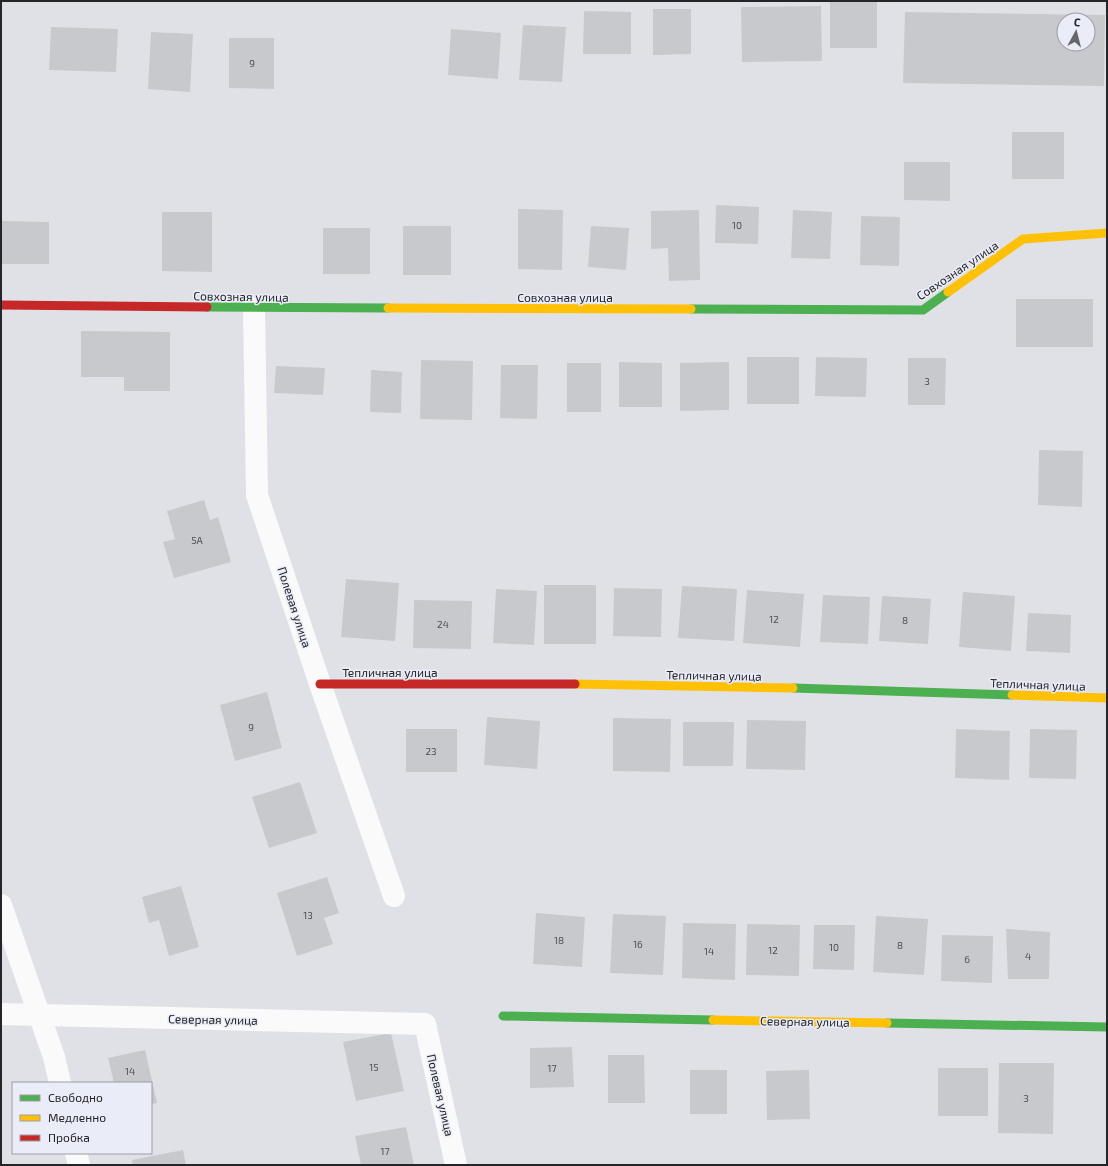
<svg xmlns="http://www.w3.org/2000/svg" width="1108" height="1166" viewBox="0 0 1108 1166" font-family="'Exo 2',sans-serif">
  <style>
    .building { fill: #c8c9cd; fill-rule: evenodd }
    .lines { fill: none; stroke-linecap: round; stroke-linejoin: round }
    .street { stroke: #fafafb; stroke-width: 22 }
    .fast { stroke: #4caf50; stroke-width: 9 }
    .slow { stroke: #ffc107; stroke-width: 9 }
    .jam { stroke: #c62828; stroke-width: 9 }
    .labels { text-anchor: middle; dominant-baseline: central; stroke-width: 3; stroke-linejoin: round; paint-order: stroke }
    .number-label { font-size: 10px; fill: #4d4e51 }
    .street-label { font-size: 12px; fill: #242528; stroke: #eaedf7 }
  </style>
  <rect width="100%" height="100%" fill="#e0e1e7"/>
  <g class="building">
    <rect x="830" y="1" width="47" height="47"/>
    <path d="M 821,6 L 822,61 L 742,62 L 741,7 Z"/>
    <path d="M 653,9 L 691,9 L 691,54 L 653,55 Z"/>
    <path d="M 584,11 L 631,12 L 631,54 L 583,54 Z"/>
    <path d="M 905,12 L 1105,15 L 1104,86 L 903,83 ZM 1064,20 L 1088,20 L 1088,44 L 1064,44 Z"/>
    <path d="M 523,25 L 566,27 L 562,82 L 519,80 Z"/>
    <path d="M 51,27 L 118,29 L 116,72 L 49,70 Z"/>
    <path d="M 451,29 L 501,33 L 498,79 L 448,75 Z"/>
    <path d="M 151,32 L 193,34 L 190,92 L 148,89 Z"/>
    <path d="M 229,38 L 274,38 L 274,89 L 229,88 Z"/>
    <rect x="1012" y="132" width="52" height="47"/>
    <path d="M 904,162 L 950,162 L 950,201 L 904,200 Z"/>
    <path d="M 716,205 L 759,207 L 758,244 L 715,243 Z"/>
    <path d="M 518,209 L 563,210 L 562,270 L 518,269 Z"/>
    <path d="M 699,210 L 700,280 L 669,281 L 668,248 L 651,249 L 651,211 Z"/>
    <path d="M 793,210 L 832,212 L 830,259 L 791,258 Z"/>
    <path d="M 162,212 L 212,212 L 212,272 L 162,271 Z"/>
    <path d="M 861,216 L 900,217 L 899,266 L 860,265 Z"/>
    <path d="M 1,221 L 49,222 L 49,264 L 1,264 Z"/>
    <rect x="403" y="226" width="48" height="49"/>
    <path d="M 591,226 L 629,228 L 626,270 L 588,267 Z"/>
    <rect x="323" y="228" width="47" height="46"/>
    <rect x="1016" y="299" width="77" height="48"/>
    <path d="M 81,331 L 170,332 L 170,391 L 124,391 L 124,377 L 81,377 Z"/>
    <rect x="747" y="357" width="52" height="47"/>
    <path d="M 816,357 L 867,358 L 866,397 L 815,396 Z"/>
    <path d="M 908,358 L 946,358 L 945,405 L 908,405 Z"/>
    <path d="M 421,360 L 473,361 L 472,420 L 420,419 Z"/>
    <path d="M 619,362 L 662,363 L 662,407 L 619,407 Z"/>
    <path d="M 729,362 L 729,410 L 680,411 L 680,363 Z"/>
    <rect x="567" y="363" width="34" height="49"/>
    <path d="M 501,365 L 538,365 L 537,419 L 500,418 Z"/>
    <path d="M 276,366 L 325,368 L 323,395 L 274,393 Z"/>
    <path d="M 371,370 L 402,372 L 401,413 L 370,412 Z"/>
    <path d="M 1039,450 L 1083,451 L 1082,507 L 1038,505 Z"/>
    <path d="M 204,500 L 210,520 L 218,517 L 231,562 L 174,578 L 163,542 L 175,539 L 167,511 Z"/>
    <path d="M 346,579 L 399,583 L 395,641 L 341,637 Z"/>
    <rect x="544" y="585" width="52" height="59"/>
    <path d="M 682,586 L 737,589 L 734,641 L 678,638 Z"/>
    <path d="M 614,588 L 662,589 L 661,637 L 613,636 Z"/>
    <path d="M 496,589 L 537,591 L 534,645 L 493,643 Z"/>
    <path d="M 747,590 L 804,594 L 800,647 L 743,643 Z"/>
    <path d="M 963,592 L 1015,596 L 1011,651 L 959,647 Z"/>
    <path d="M 823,595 L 870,597 L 868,644 L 820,642 Z"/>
    <path d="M 882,596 L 931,599 L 928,644 L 879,641 Z"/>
    <path d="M 414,600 L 472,601 L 471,649 L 413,648 Z"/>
    <path d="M 1028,613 L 1071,615 L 1070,653 L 1026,651 Z"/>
    <path d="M 267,692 L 282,748 L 235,761 L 220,705 Z"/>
    <path d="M 487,717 L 540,721 L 537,769 L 484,765 Z"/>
    <path d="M 613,718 L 671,719 L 670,772 L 613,771 Z"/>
    <path d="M 747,720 L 806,721 L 805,770 L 746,769 Z"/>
    <path d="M 683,722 L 734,722 L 733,766 L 683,766 Z"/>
    <rect x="406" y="729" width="51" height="43"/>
    <path d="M 956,729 L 1010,731 L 1009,780 L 955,778 Z"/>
    <path d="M 1030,729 L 1077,730 L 1076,779 L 1029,778 Z"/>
    <path d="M 300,782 L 317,833 L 269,848 L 252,797 Z"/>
    <path d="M 327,877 L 339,913 L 324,918 L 333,944 L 297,956 L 277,893 Z"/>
    <path d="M 181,886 L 199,947 L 169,956 L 159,920 L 149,923 L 142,897 Z"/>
    <path d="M 536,913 L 585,917 L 582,967 L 533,964 Z"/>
    <path d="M 613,914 L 666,916 L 663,975 L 610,973 Z"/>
    <path d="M 876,916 L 928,919 L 924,975 L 873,972 Z"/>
    <path d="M 683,923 L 736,924 L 735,980 L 682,978 Z"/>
    <path d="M 747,924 L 800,925 L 799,976 L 746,975 Z"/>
    <path d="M 814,925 L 855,925 L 854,970 L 813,969 Z"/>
    <path d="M 1006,929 L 1050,932 L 1049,979 L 1008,979 Z"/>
    <path d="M 942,935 L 993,936 L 992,983 L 941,981 Z"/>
    <path d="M 391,1033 L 404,1091 L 356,1101 L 343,1042 Z"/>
    <path d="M 572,1047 L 574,1087 L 530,1088 L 530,1048 Z"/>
    <path d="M 145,1050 L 157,1103 L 151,1104 L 151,1083 L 114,1083 L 108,1058 Z"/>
    <path d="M 608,1055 L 644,1055 L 645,1103 L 608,1103 Z"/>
    <path d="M 999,1063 L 1054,1063 L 1053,1134 L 998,1133 Z"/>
    <rect x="938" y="1068" width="50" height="48"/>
    <rect x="690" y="1070" width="37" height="44"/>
    <path d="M 809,1070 L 810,1119 L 767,1120 L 766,1071 Z"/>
    <path d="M 406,1127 L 414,1165 L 361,1165 L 355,1136 Z"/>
    <path d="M 183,1150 L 186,1165 L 133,1165 L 132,1160 Z"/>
  </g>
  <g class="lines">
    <g class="street">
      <path d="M 254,308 L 257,495 L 320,684 L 394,896"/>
      <path d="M 1,905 L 54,1057 L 60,1083"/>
      <path d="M 1,1014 L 425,1024 L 456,1165"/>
      <path d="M 76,1153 L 79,1165"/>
    </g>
    <g class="fast">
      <path d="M 207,307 L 388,308"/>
      <path d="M 691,309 L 923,310 L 948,292"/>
      <path d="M 793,688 L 1012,695"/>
      <path d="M 503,1016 L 713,1020"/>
      <path d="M 887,1023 L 1107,1027"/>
    </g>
    <g class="slow">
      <path d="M 948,292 L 1023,239 L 1107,233"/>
      <path d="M 388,308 L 691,309"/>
      <path d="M 575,684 L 793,688"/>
      <path d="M 1012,695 L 1107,698"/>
      <path d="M 713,1020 L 887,1023"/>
    </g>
    <g class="jam">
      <path d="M 1,305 L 207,307"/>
      <path d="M 320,684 L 575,684"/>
    </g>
  </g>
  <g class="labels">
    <g class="number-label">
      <text x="252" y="63">9</text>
      <text x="737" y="225">10</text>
      <text x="927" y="381">3</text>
      <text x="197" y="540">5А</text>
      <text x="774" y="619">12</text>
      <text x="905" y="620">8</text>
      <text x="443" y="624">24</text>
      <text x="251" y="727">9</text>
      <text x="431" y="751">23</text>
      <text x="308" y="915">13</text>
      <text x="559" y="940">18</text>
      <text x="638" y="944">16</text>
      <text x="900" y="945">8</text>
      <text x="834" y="947">10</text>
      <text x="773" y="950">12</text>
      <text x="709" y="951">14</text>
      <text x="1028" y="956">4</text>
      <text x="967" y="959">6</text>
      <text x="374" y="1067">15</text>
      <text x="552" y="1068">17</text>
      <text x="130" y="1071">14</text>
      <text x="1026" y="1098">3</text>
      <text x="385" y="1151">17</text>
    </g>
    <g class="street-label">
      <text transform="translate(957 270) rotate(-34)">Совхозная улица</text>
      <text transform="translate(241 296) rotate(1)">Совхозная улица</text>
      <text x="565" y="297">Совхозная улица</text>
      <text transform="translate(295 607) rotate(72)">Полевая улица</text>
      <text x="390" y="672">Тепличная улица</text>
      <text transform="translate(714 675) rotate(1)">Тепличная улица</text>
      <text transform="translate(1038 684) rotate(2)">Тепличная улица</text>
      <text transform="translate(213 1019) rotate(1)">Северная улица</text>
      <text transform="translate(805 1021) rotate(1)">Северная улица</text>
      <text transform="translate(441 1095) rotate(77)">Полевая улица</text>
    </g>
  </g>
  <rect width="1108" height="1166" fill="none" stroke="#242528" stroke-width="4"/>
  <rect x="12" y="1082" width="140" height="72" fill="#eaedf7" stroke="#9b9da4"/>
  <rect x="20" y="1095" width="20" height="6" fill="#4caf50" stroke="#9b9da4"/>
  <text x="48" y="1102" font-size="12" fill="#242528">Свободно</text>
  <rect x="20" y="1115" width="20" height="6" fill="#ffc107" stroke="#9b9da4"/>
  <text x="48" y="1122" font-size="12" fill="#242528">Медленно</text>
  <rect x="20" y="1135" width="20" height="6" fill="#c62828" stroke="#9b9da4"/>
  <text x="48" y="1142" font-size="12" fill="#242528">Пробка</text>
  <g transform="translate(1076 32) rotate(7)"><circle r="19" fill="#eaedf7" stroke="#9b9da4"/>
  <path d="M0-3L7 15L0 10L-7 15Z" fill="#66676b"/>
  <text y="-6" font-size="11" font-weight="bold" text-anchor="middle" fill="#242528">С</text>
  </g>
</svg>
